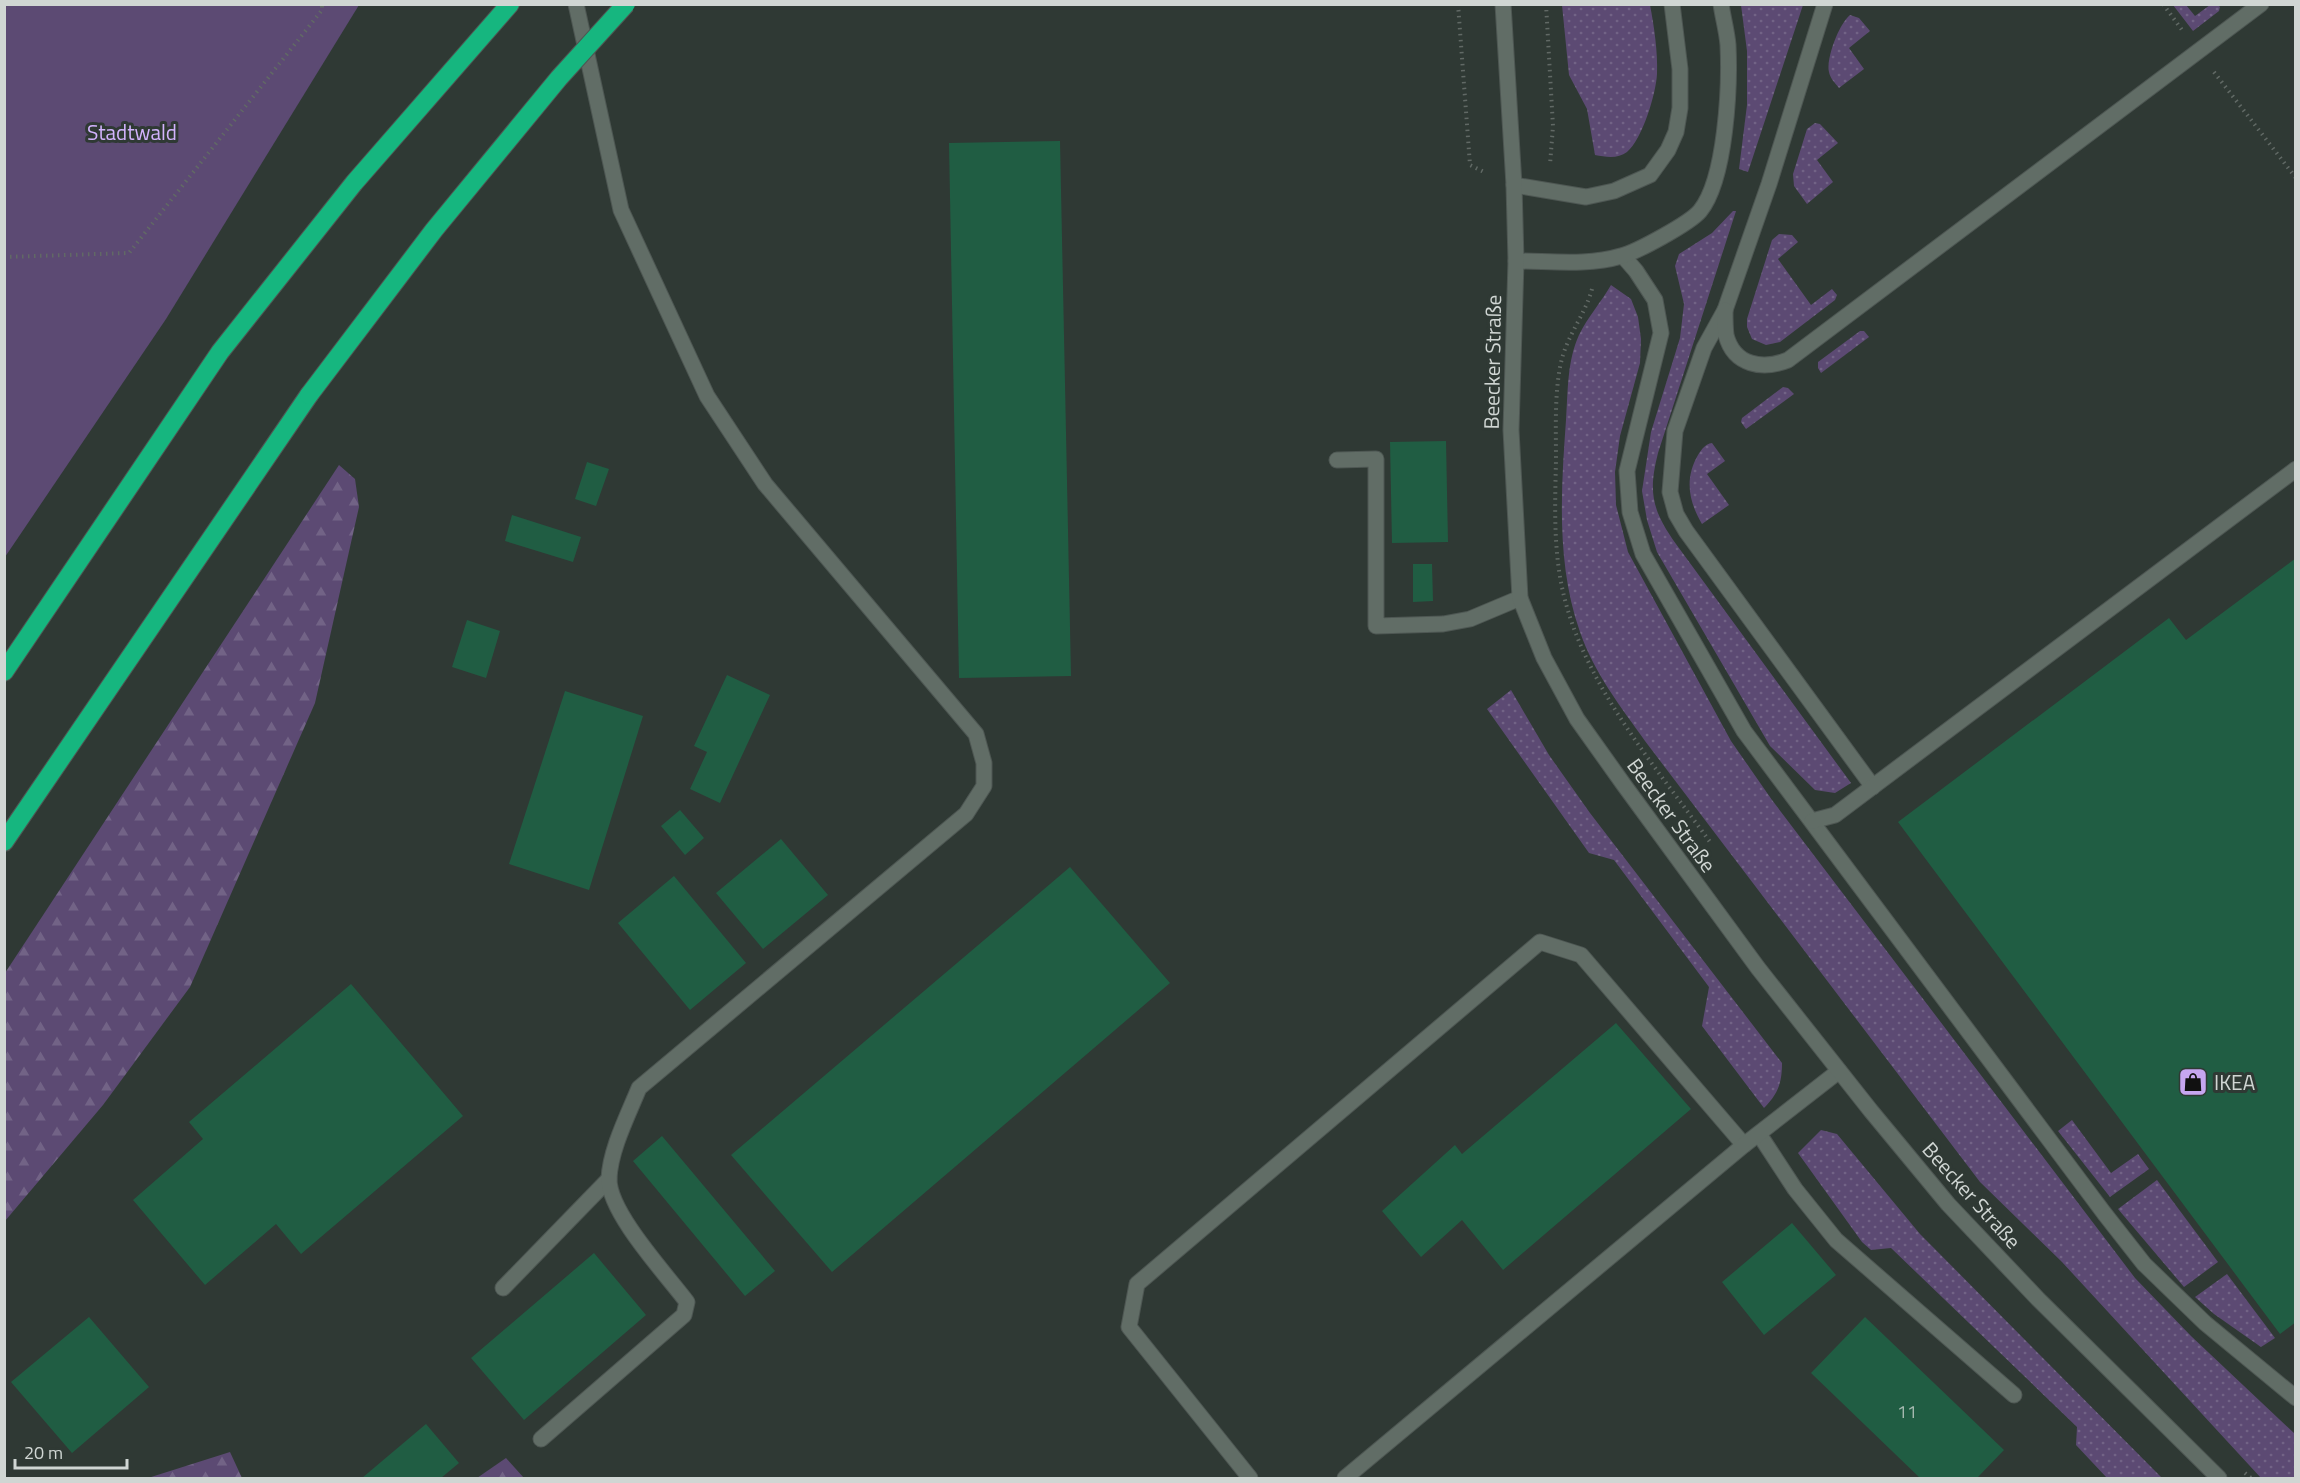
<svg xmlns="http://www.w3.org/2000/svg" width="2300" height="1483" viewBox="0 0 2300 1483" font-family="'Titillium Web',sans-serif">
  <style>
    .grass { fill: url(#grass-dots) }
    .forest { fill: url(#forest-firs) }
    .park { fill: #5c4a73 }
    .building { fill: #205d43 }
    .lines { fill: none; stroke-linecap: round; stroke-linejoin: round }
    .service-casing { stroke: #4e5753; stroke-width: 17 }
    .tertiary-casing { stroke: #4e5753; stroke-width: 17 }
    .motorway-casing { stroke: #4e5753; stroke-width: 20 }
    .path { stroke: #616965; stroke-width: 4; stroke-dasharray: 1.5 4.5; stroke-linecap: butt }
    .service { stroke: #616d66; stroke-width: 15 }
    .tertiary { stroke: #616d66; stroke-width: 15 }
    .motorway { stroke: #16b67f; stroke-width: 18 }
    .motorway-bridge-casing { stroke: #4e5753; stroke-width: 20; stroke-linecap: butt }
    .motorway-bridge { stroke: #16b67f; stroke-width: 18 }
    .labels { text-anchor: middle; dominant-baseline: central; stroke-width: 6; stroke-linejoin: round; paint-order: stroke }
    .number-label { font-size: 18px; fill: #a4b8af }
    .park-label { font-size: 21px; fill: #d2b3fd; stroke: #2f3934 }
    .street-label { font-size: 21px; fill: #d0d6d3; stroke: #2f3934 }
    .poi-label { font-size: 21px; fill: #d0d6d3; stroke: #2f3934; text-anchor: start }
  </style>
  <defs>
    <pattern id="grass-dots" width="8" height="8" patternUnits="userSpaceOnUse" patternTransform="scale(1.5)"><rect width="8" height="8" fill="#5c4a73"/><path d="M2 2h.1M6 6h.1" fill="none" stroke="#726386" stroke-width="1.8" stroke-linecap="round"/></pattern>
    <pattern id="forest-firs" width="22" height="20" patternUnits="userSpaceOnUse" patternTransform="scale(1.5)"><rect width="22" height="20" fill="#5c4a73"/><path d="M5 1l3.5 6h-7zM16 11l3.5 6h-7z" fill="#726386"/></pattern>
  </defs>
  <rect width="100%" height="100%" fill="#2f3934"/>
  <g class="grass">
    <path d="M 1562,5 L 1650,5 C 1654,26 1658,52 1657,74 C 1656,94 1642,140 1627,152 C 1618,159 1606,157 1595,155 L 1587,109 L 1569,75 Z"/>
    <path d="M 1741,5 L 1803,5 L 1748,172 L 1739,169 L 1747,105 L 1747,51 Z"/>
    <path d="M 2173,5 L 2186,5 L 2195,16 L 2210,5 L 2218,5 L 2220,7 L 2219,11 L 2193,31 Z"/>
    <path d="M 1850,15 L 1859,18 L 1870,31 L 1849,48 L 1864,69 L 1839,88 C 1835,83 1830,78 1829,72 C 1826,58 1839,24 1850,15 Z"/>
    <path d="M 1815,123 L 1820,124 L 1838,143 L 1817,160 L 1833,182 L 1807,204 L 1794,186 L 1793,174 L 1807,129 Z"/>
    <path d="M 1733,211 L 1736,211 L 1658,453 C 1648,493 1652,510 1676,544 L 1851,783 L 1835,793 L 1815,790 L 1770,746 L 1657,552 L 1647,520 L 1642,491 L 1651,432 L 1680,338 L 1684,304 L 1675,266 L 1679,254 L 1712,233 Z"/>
    <path d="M 1779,234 L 1792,235 L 1798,242 L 1778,259 L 1811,305 L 1832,289 L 1837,295 L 1835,300 L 1780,342 L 1766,345 L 1752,339 L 1747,327 L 1747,319 L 1772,240 Z"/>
    <path d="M 1611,285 L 1631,299 L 1638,317 L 1641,339 L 1640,363 L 1620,436 L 1615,472 L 1616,505 L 1628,552 L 1731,741 L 1772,800 L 2135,1278 L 2191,1336 L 2295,1434 L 2295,1478 L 2261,1478 L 2062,1262 L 1980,1182 L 1645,741 C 1621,707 1594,673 1580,632 C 1556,564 1561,490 1566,420 C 1568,391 1567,361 1579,335 C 1587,318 1602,301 1611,285 Z"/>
    <path d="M 1860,331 L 1864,331 L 1869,337 L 1821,373 L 1818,368 L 1818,362 Z"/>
    <path d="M 1783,387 L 1788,388 L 1794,394 L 1746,429 L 1741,422 L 1742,418 Z"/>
    <path d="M 1712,443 L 1725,461 L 1707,474 L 1729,505 L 1702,524 C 1689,502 1684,479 1698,455 C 1702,449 1705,444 1712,443 Z"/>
    <path d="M 1511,690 L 1549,755 L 1590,813 L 1782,1063 C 1782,1083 1778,1094 1764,1108 L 1702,1026 L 1709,987 L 1614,860 L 1589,853 L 1487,709 Z"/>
    <path d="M 2072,1120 L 2111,1173 L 2138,1154 L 2149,1169 L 2110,1197 L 2058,1131 Z"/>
    <path d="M 1821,1130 L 1837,1134 L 1920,1234 L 2162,1478 L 2107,1478 L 2076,1445 L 2077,1427 L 1891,1248 L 1871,1250 L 1862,1242 L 1798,1153 Z"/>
    <path d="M 2157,1180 L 2218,1262 L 2184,1287 L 2118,1209 Z"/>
    <path d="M 2227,1274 L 2275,1338 L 2261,1347 L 2214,1314 L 2195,1297 Z"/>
  </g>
  <g class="forest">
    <path d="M 339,465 L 355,479 L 359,507 L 315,703 L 190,987 L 103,1105 L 5,1221 L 5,973 Z"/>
    <path d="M 230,1452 L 242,1478 L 148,1478 Z"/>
    <path d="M 506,1458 L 524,1478 L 477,1478 Z"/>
  </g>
  <path class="park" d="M 5,4 L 359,5 L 166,319 L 5,557 Z"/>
  <g class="building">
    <path d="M 1060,141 L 1071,676 L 959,678 L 949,143 Z"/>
    <path d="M 1446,441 L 1448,542 L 1392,543 L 1390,442 Z"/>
    <path d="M 587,462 L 609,469 L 596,506 L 575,499 Z"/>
    <path d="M 512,515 L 581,537 L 573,562 L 505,541 Z"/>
    <path d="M 2296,558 L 2296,1322 L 2280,1334 L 1898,822 L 2169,618 L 2186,640 Z"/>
    <path d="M 1413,564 L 1432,564 L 1433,601 L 1413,602 Z"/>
    <path d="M 467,620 L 500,631 L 486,678 L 452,667 Z"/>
    <path d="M 727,675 L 770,695 L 720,803 L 690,789 L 707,752 L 694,746 Z"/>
    <path d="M 565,691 L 643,716 L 589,890 L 509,864 Z"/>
    <path d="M 680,810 L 704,838 L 685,855 L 661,826 Z"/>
    <path d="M 781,839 L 828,895 L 763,949 L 716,893 Z"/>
    <path d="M 1070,867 L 1170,983 L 832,1272 L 731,1155 Z"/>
    <path d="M 674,876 L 746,963 L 690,1010 L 618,923 Z"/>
    <path d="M 351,984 L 463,1116 L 301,1254 L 276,1224 L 205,1285 L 133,1200 L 203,1139 L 189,1122 Z"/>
    <path d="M 1616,1023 L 1691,1109 L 1503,1270 L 1462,1220 L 1421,1257 L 1382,1211 L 1455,1145 L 1462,1154 Z"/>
    <path d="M 662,1136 L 775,1271 L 745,1296 L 633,1161 Z"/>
    <path d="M 1792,1223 L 1836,1275 L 1764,1335 L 1722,1282 Z"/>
    <path d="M 594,1253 L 646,1315 L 524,1420 L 471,1358 Z"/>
    <path d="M 89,1317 L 149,1387 L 72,1453 L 11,1382 Z"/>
    <path d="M 1865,1317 L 2004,1450 L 1977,1478 L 1920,1478 L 1811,1373 Z"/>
    <path d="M 426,1424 L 459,1463 L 441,1478 L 362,1478 Z"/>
  </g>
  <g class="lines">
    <g class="service-casing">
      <g id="service">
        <path d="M 1825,4 L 1769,184 L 1725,310 L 1704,348 L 1675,431 L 1670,492 L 1676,514 L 1686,531 L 1873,787"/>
        <path d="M 1514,185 L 1586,197 L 1614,191 L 1650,175 L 1668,150 L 1676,132 L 1680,108 L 1680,69 L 1672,4"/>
        <path d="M 1623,256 L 1636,271 L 1655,300 L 1661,333 L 1627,471 L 1630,512 L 1643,554 L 1744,731 L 2104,1213 L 2144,1264 L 2205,1323 L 2296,1398"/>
        <path d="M 1516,261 C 1550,261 1588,266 1621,256 C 1637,252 1690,223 1700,211 C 1726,179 1730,86 1728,45 C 1727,32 1723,18 1721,4"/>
        <path d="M 1725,310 C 1725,318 1725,327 1726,335 C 1734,366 1763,370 1788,360 L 2261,4"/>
        <path d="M 1337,460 L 1376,459 L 1376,626 L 1443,624 L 1470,619 L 1520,598"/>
        <path d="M 1812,821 L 1835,815 L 2296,469"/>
        <path d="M 1759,1134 L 1795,1189 L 1836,1240 L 2014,1395"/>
        <path d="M 503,1288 L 609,1179"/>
        <path d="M 541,1439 L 684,1315 L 687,1302 C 666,1274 609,1213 609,1179 C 610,1150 628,1115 639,1088 L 966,814 L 984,786 L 984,763 L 976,734 L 765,484 L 707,396 L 621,210 L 576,4"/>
        <path d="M 1250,1478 L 1129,1327 L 1137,1284 L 1540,942 L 1581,955 L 1744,1145"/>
        <path d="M 1345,1478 L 1744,1145 L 1839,1071"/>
      </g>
    </g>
    <g class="tertiary-casing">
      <path id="tertiary" d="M 1503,4 L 1514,185 L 1516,261 L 1511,430 L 1520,598 L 1544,658 L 1577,719 L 1624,785 L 1758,968 L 1871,1111 L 1948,1204 L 2038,1299 L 2219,1478"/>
    </g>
    <g class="motorway-casing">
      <g id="motorway">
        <path d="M 4,672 L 220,352 L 354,183 L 510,4"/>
        <path d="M 4,842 L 309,395"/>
      </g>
    </g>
    <g class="path">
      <path d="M 1458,4 L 1470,165 L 1486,173"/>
      <path d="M 1546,4 L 1553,126 L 1550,165"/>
      <path d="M 2163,4 L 2182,30"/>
      <path d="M 2214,72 L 2296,178"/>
      <path d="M 4,257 L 129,253 L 322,10 L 322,4"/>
      <path d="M 1592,289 C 1586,312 1570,332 1563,355 C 1554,385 1556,428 1556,460 C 1555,505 1553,552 1564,596 C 1586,687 1656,767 1710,842"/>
      <path d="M 2245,1473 L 2251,1478"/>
    </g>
    <use href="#service" class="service"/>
    <use href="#tertiary" class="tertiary"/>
    <use href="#motorway" class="motorway"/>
    <g class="motorway-bridge-casing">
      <path id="motorway-bridge" d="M 309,395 L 434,230 L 559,78 L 626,4"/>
    </g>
    <use href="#motorway-bridge" class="motorway-bridge"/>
  </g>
  <defs>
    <g id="shop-square" transform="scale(1.5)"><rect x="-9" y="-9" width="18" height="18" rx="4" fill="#c6a6f0" stroke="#2f3934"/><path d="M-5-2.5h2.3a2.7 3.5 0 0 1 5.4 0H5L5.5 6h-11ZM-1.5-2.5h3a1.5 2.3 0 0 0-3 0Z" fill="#111"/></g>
  </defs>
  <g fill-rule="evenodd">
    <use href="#shop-square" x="2193" y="1082"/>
  </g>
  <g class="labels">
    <g class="number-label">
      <text x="1907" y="1411">11</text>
    </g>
    <g class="park-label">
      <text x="132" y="132">Stadtwald</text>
    </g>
    <g class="street-label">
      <text transform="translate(1492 362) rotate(-89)">Beecker Straße</text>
      <text transform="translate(1672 815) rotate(54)">Beecker Straße</text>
      <text transform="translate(1972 1195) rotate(48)">Beecker Straße</text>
    </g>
    <g class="poi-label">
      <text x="2214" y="1082">IKEA</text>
    </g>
  </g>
  <rect width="2300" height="1483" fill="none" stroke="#d0d6d3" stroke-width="12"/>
  <path d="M15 1459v9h112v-9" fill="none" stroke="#d0d6d3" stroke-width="3"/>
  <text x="24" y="1459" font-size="18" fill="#d0d6d3" stroke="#2f3934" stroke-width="4.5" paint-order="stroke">20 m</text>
</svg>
